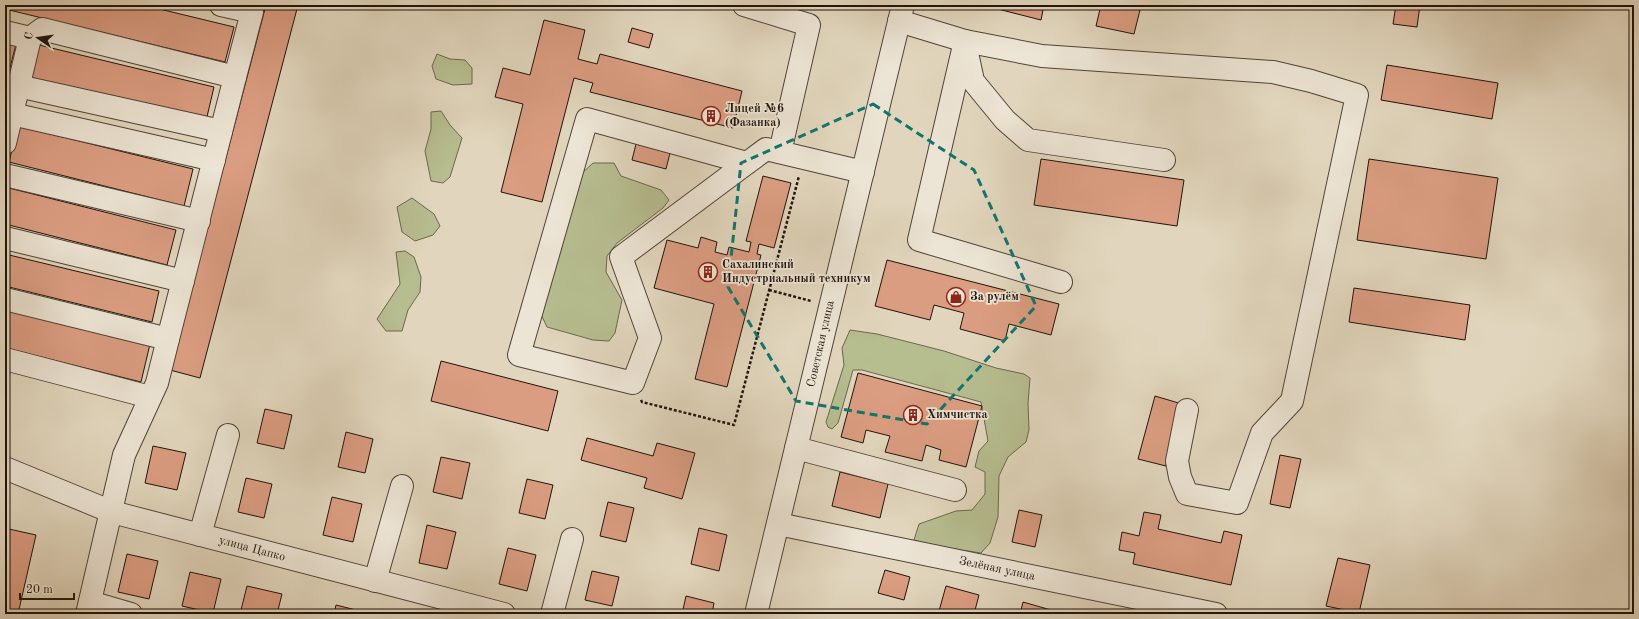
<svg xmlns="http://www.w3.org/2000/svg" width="1639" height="619" viewBox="0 0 1639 619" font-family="'Old Standard TT',serif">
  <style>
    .green { fill: #b6bd8f; stroke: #6b684d }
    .building { fill: #db9d81; stroke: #20130b }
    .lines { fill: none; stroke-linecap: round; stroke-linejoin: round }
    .minor-casing { stroke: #504438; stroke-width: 24 }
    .path { stroke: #20130b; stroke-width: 2.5; stroke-dasharray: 3 2; stroke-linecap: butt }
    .minor { stroke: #ece4d4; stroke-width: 22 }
    .marked { fill: none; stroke: #0f766e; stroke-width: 3; stroke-dasharray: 8 5; stroke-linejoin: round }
    .labels { text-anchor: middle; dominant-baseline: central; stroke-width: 3.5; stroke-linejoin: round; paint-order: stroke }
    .poi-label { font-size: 12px; font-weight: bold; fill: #20130b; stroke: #ece4d4; text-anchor: start }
    .street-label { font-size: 12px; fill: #20130b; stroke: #ece4d4 }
  </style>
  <rect width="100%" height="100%" fill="#e1d6bd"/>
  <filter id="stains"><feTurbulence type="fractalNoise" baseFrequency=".005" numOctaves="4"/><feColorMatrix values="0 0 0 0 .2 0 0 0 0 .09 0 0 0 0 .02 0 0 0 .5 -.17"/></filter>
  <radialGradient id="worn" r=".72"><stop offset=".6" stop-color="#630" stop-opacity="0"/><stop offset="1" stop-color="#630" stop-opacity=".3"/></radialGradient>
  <g class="green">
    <path d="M 437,54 L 450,59 L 465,60 L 472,68 L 472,84 L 453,85 L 436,79 L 432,66 Z"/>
    <path d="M 441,111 L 450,125 L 462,138 L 450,177 L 443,183 L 431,181 L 425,151 L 431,129 L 431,112 Z"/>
    <path d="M 593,163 L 614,163 L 621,176 L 661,190 L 669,200 L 663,208 L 617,243 L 607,256 L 606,272 L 622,300 L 615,333 L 609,341 L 593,340 L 547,327 L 539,310 L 580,175 Z"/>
    <path d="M 412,198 L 434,214 L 440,226 L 433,235 L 415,241 L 402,232 L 397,207 Z"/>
    <path d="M 405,251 L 414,257 L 421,277 L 420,292 L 408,310 L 402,331 L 386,331 L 377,319 L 400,284 L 396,252 Z"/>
    <path d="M 850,330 L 877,334 L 944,351 L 996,368 L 1024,374 L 1030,378 L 1028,403 L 1029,430 L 1026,442 L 1008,457 L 999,476 L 998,517 L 990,543 L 981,553 L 935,546 L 914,540 L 919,524 L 956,511 L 972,510 L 985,494 L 985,472 L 975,467 L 979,451 L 988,441 L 981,402 L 862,370 L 853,370 L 838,423 L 832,429 L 828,427 L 826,422 L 844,365 L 842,348 Z"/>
  </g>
  <g class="building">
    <path d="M 5,5 L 143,5 L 234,27 L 225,62 L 5,9 Z"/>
    <path d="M 266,5 L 298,5 L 200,378 L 170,370 Z"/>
    <path d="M 987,5 L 1044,5 L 1041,20 L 986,6 Z"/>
    <path d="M 1101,5 L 1115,5 L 1140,10 L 1134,34 L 1096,26 Z"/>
    <path d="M 1396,5 L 1420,5 L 1417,27 L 1393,24 Z"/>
    <path d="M 544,20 L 585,30 L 578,59 L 597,64 L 600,54 L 742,91 L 733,128 L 590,92 L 593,83 L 574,78 L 542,202 L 501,192 L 523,104 L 495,97 L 503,68 L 530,75 Z"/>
    <path d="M 632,28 L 653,34 L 649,48 L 628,42 Z"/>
    <path d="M 5,37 L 17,40 L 5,88 Z"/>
    <path d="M 39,45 L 214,87 L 206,121 L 31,80 Z"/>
    <path d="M 1387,65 L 1498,83 L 1492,119 L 1381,100 Z"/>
    <path d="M 18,126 L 193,169 L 184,206 L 9,162 Z"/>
    <path d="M 636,144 L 670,153 L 666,169 L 632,160 Z"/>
    <path d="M 1041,159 L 1184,180 L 1177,226 L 1034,205 Z"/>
    <path d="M 1369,159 L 1498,178 L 1486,259 L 1357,240 Z"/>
    <path d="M 763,176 L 791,183 L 774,248 L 759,244 L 757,254 L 761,255 L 727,387 L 695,379 L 714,304 L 654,288 L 667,240 L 698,248 L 701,237 L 717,242 L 715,252 L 727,255 L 729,247 L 749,252 L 751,242 L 746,241 Z"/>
    <path d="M 5,187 L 176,230 L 167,265 L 5,224 Z"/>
    <path d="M 5,254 L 159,291 L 152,322 L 5,286 Z"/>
    <path d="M 887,260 L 1059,304 L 1051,335 L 1009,324 L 1005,341 L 960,329 L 964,313 L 934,305 L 930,320 L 875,306 Z"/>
    <path d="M 1354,288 L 1470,305 L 1465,340 L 1349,322 Z"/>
    <path d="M 5,308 L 150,344 L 141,382 L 5,348 Z"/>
    <path d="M 441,361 L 558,391 L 548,431 L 431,401 Z"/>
    <path d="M 858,373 L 982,406 L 966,467 L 939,460 L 941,450 L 926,445 L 922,461 L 885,452 L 890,436 L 866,430 L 863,443 L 841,437 Z"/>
    <path d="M 1155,396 L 1182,404 L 1166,466 L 1138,459 Z"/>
    <path d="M 265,409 L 292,415 L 284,449 L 257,443 Z"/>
    <path d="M 346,432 L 373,439 L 365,473 L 338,467 Z"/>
    <path d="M 587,438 L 653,456 L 657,443 L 695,453 L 682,499 L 644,488 L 647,478 L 581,460 Z"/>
    <path d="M 153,446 L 186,453 L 177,490 L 145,483 Z"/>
    <path d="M 1280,455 L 1301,459 L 1290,508 L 1270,504 Z"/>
    <path d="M 441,457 L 470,463 L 462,499 L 433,492 Z"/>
    <path d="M 840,472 L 888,484 L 880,518 L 832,506 Z"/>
    <path d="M 246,478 L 272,484 L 264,518 L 238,512 Z"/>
    <path d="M 527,479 L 553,485 L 545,519 L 519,513 Z"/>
    <path d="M 332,497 L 362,504 L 353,542 L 323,535 Z"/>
    <path d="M 608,502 L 634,508 L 626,542 L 600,536 Z"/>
    <path d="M 1019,510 L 1042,515 L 1035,547 L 1012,542 Z"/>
    <path d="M 1144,512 L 1161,515 L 1158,529 L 1221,543 L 1224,531 L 1242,535 L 1231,585 L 1133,564 L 1135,553 L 1119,550 L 1122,532 L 1139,536 Z"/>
    <path d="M 427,525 L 456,532 L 447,569 L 419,563 Z"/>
    <path d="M 699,528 L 727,535 L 719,571 L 691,564 Z"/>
    <path d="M 9,529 L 36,535 L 18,614 L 5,614 L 5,544 Z"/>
    <path d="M 508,548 L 536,555 L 527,591 L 499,584 Z"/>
    <path d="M 127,554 L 158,561 L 149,599 L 118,592 Z"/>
    <path d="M 1338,558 L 1370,565 L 1359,613 L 1326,606 Z"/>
    <path d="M 885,570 L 910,577 L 904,600 L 878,593 Z"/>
    <path d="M 592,571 L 619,577 L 612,606 L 585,600 Z"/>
    <path d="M 190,572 L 221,579 L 213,613 L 182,606 Z"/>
    <path d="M 247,586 L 282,594 L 277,614 L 240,614 Z"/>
    <path d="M 946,586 L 979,595 L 974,614 L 949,614 L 939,611 Z"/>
    <path d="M 686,596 L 714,603 L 712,614 L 682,614 Z"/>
    <path d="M 1023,602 L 1051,610 L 1050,614 L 1020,614 Z"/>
    <path d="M 336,605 L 368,613 L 368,614 L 334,614 Z"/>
  </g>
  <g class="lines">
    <g class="minor-casing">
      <g id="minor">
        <path d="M 221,5 L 252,12 L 235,77"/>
        <path d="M 744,5 L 809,25 L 780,152"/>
        <path d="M 899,21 L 965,41 L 1042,56 L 1273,72 L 1311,81 L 1357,95 L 1292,401 L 1262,433 L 1237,503 L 1187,494 L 1180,477 L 1177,461 L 1187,410"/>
        <path d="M 5,32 L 30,38 L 5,143"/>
        <path d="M 965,41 L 919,240 L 1061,282"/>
        <path d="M 966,48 L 973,81 L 1005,120 L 1028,140 L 1164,160"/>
        <path d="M 18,86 L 221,131"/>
        <path d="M 12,114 L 214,160"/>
        <path d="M 747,163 L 587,119 L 519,355 L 633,383 L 650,338 L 621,257 L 747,163 L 766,149 L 863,172"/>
        <path d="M 5,175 L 199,221"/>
        <path d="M 5,238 L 183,281"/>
        <path d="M 5,299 L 168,339 L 235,77 L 42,29 L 30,38"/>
        <path d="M 5,359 L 150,397"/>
        <path d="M 796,448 L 955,490"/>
        <path d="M 5,468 L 112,512 L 504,614"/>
        <path d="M 778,524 L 1216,614"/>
        <path d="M 200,535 L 228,435"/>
        <path d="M 375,581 L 402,486"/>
        <path d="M 90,602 L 131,614"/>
        <path d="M 87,614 L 124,455 L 157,383 L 168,339"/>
        <path d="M 552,614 L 572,539"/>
        <path d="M 756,614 L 903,5"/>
      </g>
    </g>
    <g class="path">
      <path d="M 769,290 L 811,301"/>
      <path d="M 641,400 L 642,402 L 734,425 L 799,176"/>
    </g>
    <use href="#minor" class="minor"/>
  </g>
  <path class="marked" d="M 873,104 L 974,170 L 1036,306 L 927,424 L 796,401 L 728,287 L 741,163 Z"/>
  <defs>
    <g id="building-ring" transform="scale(1)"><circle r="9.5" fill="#ece4d4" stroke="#8f2418" stroke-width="1.5"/><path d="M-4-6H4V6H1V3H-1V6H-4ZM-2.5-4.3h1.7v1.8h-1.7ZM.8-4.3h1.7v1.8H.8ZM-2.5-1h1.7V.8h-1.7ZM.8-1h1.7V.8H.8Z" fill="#8f2418"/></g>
    <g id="shop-ring" transform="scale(1)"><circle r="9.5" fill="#ece4d4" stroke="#8f2418" stroke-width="1.5"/><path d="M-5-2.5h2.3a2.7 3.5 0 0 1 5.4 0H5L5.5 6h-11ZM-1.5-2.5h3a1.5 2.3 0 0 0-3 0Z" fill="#8f2418"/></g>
  </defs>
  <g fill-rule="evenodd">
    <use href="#building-ring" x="711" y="116"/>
    <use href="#building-ring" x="708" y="272"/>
    <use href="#shop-ring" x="956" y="297"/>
    <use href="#building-ring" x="913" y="415"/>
  </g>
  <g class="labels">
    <g class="poi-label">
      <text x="725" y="109">Лицей №6<tspan x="725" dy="14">(Фазанка)</tspan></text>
      <text x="722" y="265">Сахалинский<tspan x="722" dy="14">Индустриальный техникум</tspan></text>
      <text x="970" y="297">За рулём</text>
      <text x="927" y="415">Химчистка</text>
    </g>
    <g class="street-label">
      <text transform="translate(821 344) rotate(-77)">Советская улица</text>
      <text transform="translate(252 549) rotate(15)">улица Цапко</text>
      <text transform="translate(997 569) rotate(12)">Зелёная улица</text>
    </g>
  </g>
  <rect width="1639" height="619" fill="none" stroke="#e1d6bd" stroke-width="20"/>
  <rect x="6" y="6" width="1627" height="607" fill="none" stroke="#20130b" stroke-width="2"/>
  <rect x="10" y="10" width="1619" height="599" fill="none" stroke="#20130b"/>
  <g transform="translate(38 38) rotate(283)" stroke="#ece4d4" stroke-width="3" paint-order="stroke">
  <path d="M0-3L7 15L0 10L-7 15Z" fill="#20130b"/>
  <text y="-6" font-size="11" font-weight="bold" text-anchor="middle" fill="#20130b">С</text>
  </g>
  <path d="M20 593v6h54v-6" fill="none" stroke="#20130b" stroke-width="2"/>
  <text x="26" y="593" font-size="12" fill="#20130b" stroke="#ece4d4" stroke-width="3" paint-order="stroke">20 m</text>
  <rect width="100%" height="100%" filter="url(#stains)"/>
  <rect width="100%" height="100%" fill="url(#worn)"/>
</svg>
